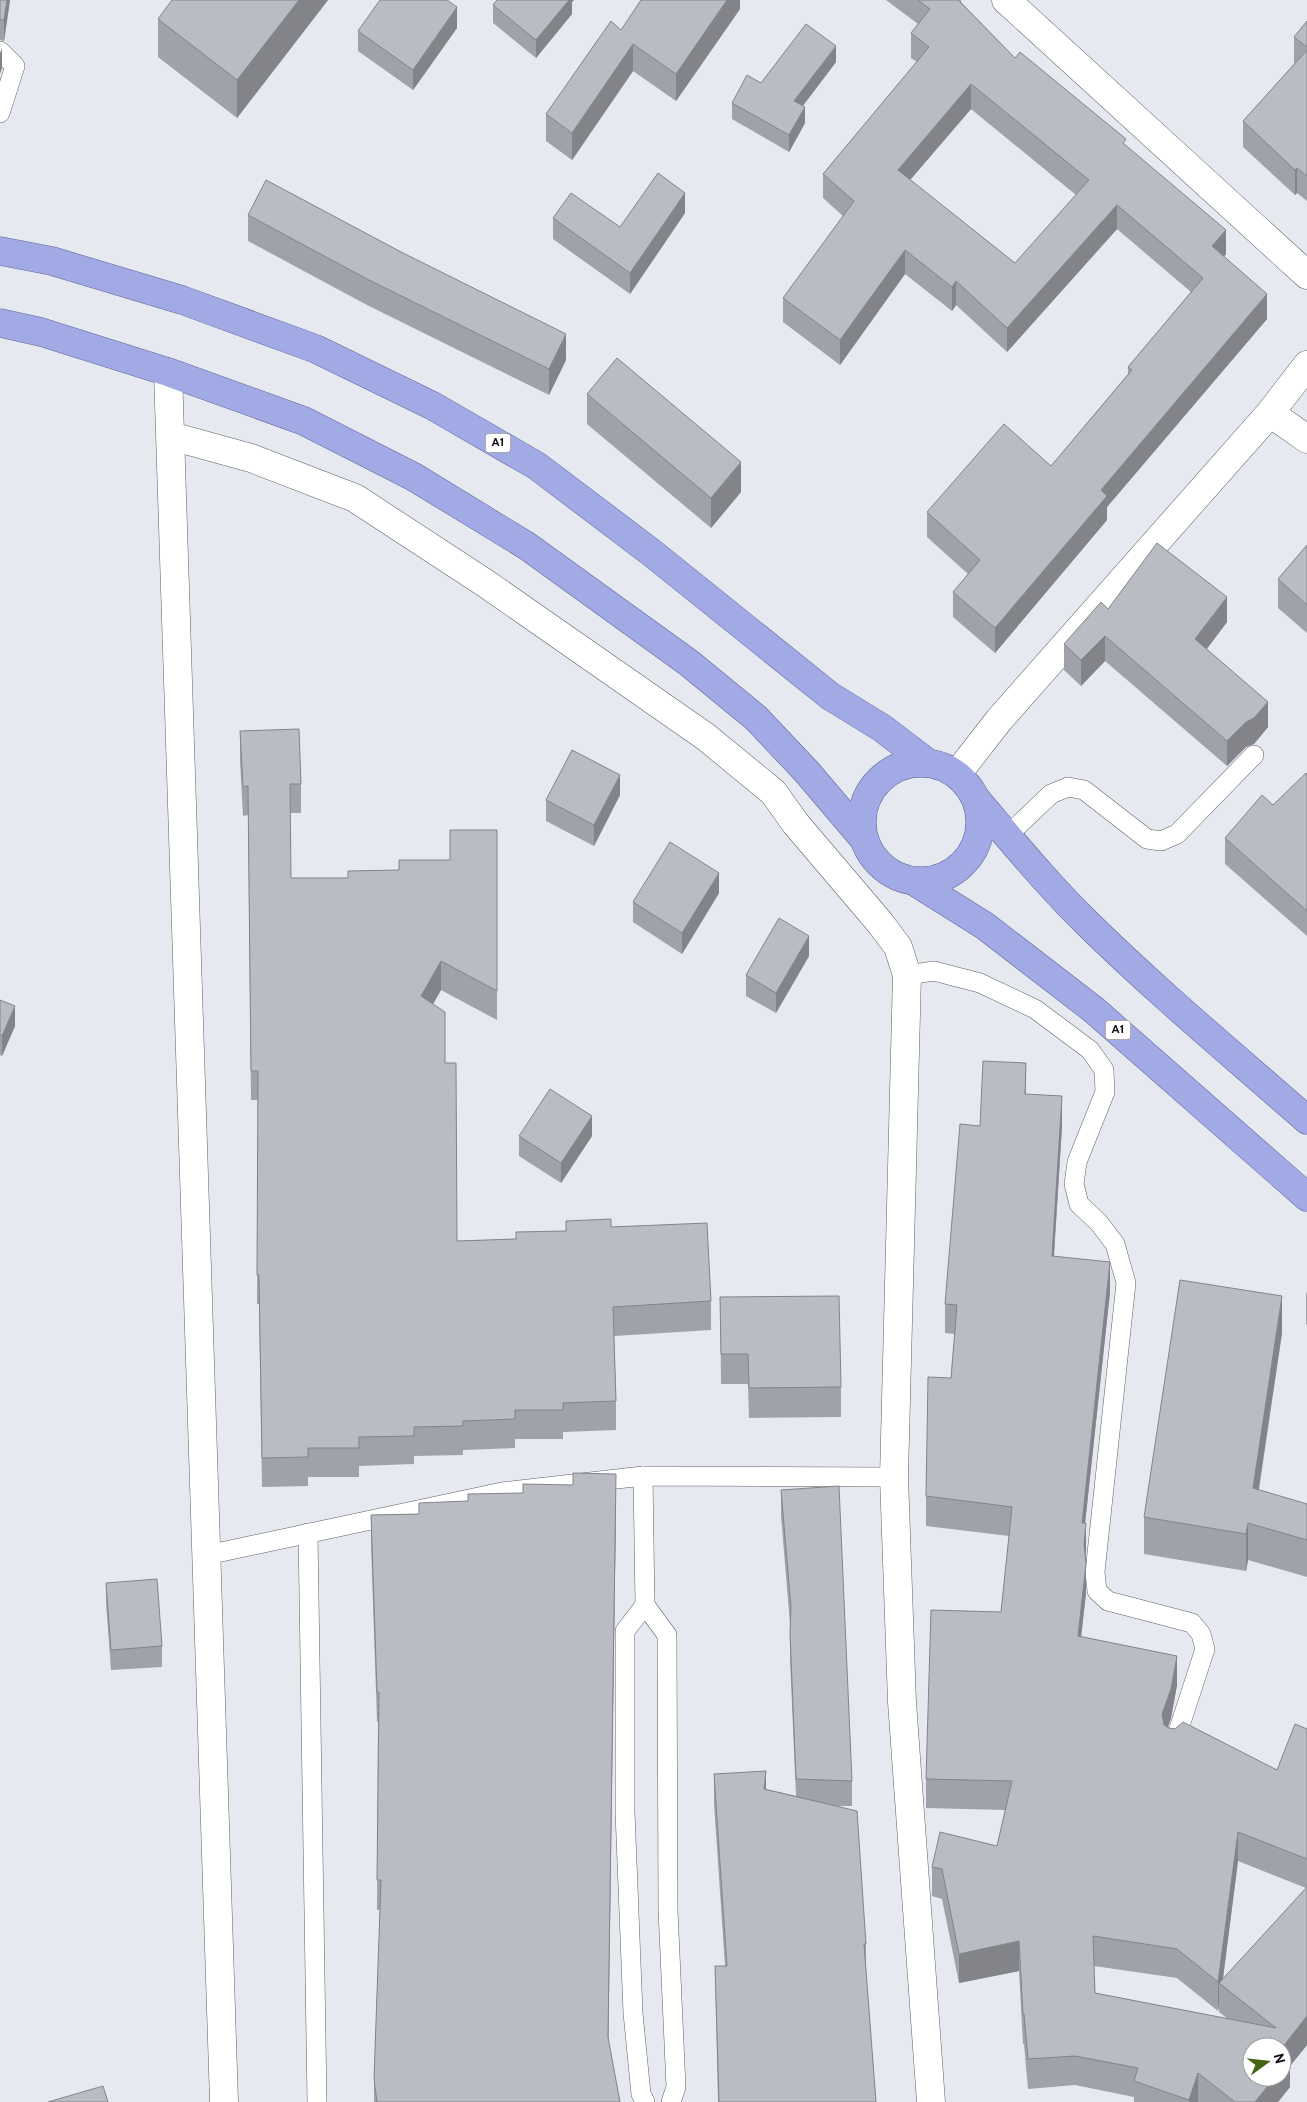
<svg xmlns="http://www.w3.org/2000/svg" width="1307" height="2102" viewBox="0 0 1307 2102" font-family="Overpass,sans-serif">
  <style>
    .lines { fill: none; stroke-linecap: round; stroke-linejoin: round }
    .service-casing { stroke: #5e6067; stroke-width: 20 }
    .minor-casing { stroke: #5e6067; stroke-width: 29 }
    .trunk-casing { stroke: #5f6598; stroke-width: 29 }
    .service { stroke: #fff; stroke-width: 19 }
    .minor { stroke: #fff; stroke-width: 28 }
    .trunk { stroke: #a2aae6; stroke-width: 28 }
    .wall { fill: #a0a2a9; fill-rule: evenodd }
    .shaded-wall { fill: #828489 }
    .building { fill: #babcc4; stroke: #828489; fill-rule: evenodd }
    .labels { text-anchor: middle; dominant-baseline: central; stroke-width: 4.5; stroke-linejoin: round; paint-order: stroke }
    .shield { fill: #fff; stroke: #565658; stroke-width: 1 }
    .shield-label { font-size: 12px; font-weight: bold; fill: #0e0e11 }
  </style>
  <rect width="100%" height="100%" fill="#e7e9f1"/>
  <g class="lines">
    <g class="service-casing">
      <g id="service">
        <path d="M 0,51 L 15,66 L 0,113"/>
        <path d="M 1008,835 L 1051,794 L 1068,787 L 1084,790 L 1147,839 L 1161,841 L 1177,834 L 1254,755"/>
        <path d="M 907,975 L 934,971 L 980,983 L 1035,1009 L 1090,1050 L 1104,1070 L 1105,1092 L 1077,1162 L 1074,1184 L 1079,1204 L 1099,1223 L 1115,1244 L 1126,1283 L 1095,1572 L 1097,1591 L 1108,1601 L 1192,1623 L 1201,1634 L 1205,1649 L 1173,1747"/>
        <path d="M 643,1476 L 645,1605 L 667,1635 L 668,1910 L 676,2087 L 671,2102"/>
        <path d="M 308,1533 L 317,2102"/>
        <path d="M 207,1555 L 502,1492 L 643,1476 L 894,1477"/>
        <path d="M 645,1605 L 625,1631 L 625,1812 L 633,2013 L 641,2094 L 645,2102"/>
      </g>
    </g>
    <g class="minor-casing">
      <g id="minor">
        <path d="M 1006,0 L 1307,275"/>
        <path d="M 168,372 L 224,2102"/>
        <path d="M 1270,413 L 1307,439"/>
        <path d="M 171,436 L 251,458 L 355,498 L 485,583 L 706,737 L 773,792 L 796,824 L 881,924 L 898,947 L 907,975 L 894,1477 L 902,1702 L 931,2102"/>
        <path d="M 957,774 L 999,720 L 1270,413 L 1307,365"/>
      </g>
    </g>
    <g class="trunk-casing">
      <g id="trunk">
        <path d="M 0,251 L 52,261 L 182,300 L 316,349 L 433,406 L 537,466 L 652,553 L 830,696 L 882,728 L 928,763"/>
        <path d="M 0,323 L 41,332 L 168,372 L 304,421 L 414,477 L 527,546 L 689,663 L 756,718 L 807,772 L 863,838"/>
        <circle cx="921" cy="822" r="59"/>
        <path d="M 976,799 C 1012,841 1047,884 1087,923 C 1157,992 1233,1055 1307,1120"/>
        <path d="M 915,882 L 985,926 L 1094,1010 L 1307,1197"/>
      </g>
    </g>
    <use href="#service" class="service"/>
    <use href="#minor" class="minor"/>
    <use href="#trunk" class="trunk"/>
  </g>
  <g class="wall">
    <path d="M 0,0 L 10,0 L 4,41 L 0,40 Z"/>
    <path d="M 328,0 L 237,118 L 158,57 L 158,19 Z"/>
    <path d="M 497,0 L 574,0 L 572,2 L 572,14 L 536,58 L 493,23 L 493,5 Z"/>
    <path d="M 740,0 L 740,9 L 676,101 L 633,71 L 572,160 L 546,141 L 546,114 L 621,30 Z"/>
    <path d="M 886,0 L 961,0 L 961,2 L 1015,58 L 1126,146 L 1226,254 L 1224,256 L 1267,319 L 1107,507 L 1107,520 L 995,653 L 953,617 L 953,592 L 968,574 L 927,537 L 927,512 L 1051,466 L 1128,374 L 1128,367 L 1191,292 L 1117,229 L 1007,352 L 956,305 L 952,311 L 905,274 L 840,365 L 783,322 L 783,298 L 843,216 L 823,198 L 823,174 L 917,62 L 911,58 L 911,33 L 918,24 ZM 971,109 L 1076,195 L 1015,263 L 910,180 Z"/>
    <path d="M 1307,21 L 1307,201 L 1297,193 L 1295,195 L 1243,147 L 1243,121 L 1295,63 L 1294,63 L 1294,37 Z"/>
    <path d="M 457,28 L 413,90 L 358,51 L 358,31 Z"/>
    <path d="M 836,62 L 803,106 L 805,123 L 789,152 L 732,119 L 732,103 Z"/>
    <path d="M 685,213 L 630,294 L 553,239 L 553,218 L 620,227 Z"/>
    <path d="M 248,215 L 566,360 L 549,395 L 367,305 L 248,241 Z"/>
    <path d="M 587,394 L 741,492 L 711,528 L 587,424 Z"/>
    <path d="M 1307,545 L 1307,633 L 1278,608 L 1278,579 Z"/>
    <path d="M 1108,609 L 1227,622 L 1207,649 L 1268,727 L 1254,744 L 1246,747 L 1227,766 L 1105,661 L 1081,686 L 1064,670 L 1064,644 Z"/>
    <path d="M 240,731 L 301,784 L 301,813 L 290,813 L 291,878 L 348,878 L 399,870 L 450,860 L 497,830 L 497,1020 L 441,990 L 433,1004 L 445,1063 L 457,1241 L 516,1239 L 566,1231 L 611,1227 L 711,1301 L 711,1330 L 614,1336 L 616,1401 L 616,1430 L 563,1432 L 563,1439 L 515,1439 L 515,1448 L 463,1450 L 463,1455 L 414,1456 L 414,1464 L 359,1466 L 359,1477 L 308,1477 L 308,1486 L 262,1487 L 259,1304 L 257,1304 L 258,1100 L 251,1100 L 248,815 L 243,816 L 240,760 Z"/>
    <path d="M 1307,774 L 1307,936 L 1225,864 L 1225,838 L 1273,805 Z"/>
    <path d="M 620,795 L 594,846 L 546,821 L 546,800 Z"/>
    <path d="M 719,893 L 682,954 L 633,922 L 633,902 Z"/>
    <path d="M 809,956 L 776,1013 L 746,996 L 746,975 Z"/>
    <path d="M 0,1000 L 15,1026 L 2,1056 L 0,1055 Z"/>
    <path d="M 1026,1094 L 1062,1126 L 1054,1256 L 1110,1292 L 1085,1523 L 1086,1593 L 1081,1636 L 1177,1685 L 1171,1718 L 1168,1727 L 1169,1728 L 1277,1770 L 1307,1729 L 1307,2045 L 1290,2066 L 1290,2087 L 1278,2102 L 1134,2102 L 1134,2097 L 1075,2085 L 1028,2089 L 1024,2044 L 1023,2044 L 1019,1971 L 959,1983 L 942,1899 L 932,1896 L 932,1867 L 997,1846 L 1005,1810 L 926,1808 L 926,1779 L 1001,1612 L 1009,1536 L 926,1526 L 926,1496 L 951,1378 L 955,1334 L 945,1333 L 945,1304 L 980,1126 ZM 1238,1861 L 1306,1888 L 1223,1979 ZM 1094,1966 L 1177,1978 L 1218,2011 L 1219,2004 L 1219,2012 L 1228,2019 L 1095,1993 Z"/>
    <path d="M 519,1136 L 592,1136 L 561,1183 L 519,1156 Z"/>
    <path d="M 1307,1292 L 1307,1325 L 1306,1324 L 1306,1294 Z"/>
    <path d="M 720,1297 L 841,1387 L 841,1417 L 749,1418 L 748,1384 L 721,1384 Z"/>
    <path d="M 1282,1333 L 1259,1490 L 1307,1504 L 1307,1577 L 1248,1560 L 1246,1571 L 1144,1554 L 1144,1517 Z"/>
    <path d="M 781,1490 L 852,1781 L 852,1806 L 834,1806 L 866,1944 L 866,1973 L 876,2102 L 718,2102 L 715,1966 L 725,1966 L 714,1804 L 714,1774 L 766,1789 L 796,1796 L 790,1659 L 790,1624 L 781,1516 Z"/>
    <path d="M 616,1504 L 608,2039 L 620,2102 L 374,2102 L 374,2079 L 380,1910 L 377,1910 L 378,1722 L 377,1722 L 371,1545 L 371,1515 L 419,1514 Z"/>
    <path d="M 106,1583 L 162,1646 L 162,1667 L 111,1670 L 106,1603 Z"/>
  </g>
  <g class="shaded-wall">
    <path d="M 7,0 L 10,0 L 4,41 L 4,20 Z"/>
    <path d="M 299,0 L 328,0 L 237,118 L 237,80 Z"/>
    <path d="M 567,0 L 574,0 L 572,2 L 572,14 L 536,58 L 536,40 Z"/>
    <path d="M 727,0 L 740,0 L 740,9 L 676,101 L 676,74 Z"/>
    <path d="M 457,7 L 457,28 L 413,90 L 413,70 Z"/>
    <path d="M 633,44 L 633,71 L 572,160 L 572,133 Z"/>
    <path d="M 836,46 L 836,62 L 794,117 L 794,101 Z"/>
    <path d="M 2,48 L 2,68 L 0,74 L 0,53 Z"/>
    <path d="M 971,84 L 971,109 L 898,194 L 898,170 Z"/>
    <path d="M 805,107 L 805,123 L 789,152 L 789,135 Z"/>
    <path d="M 1297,168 L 1297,193 L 1295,195 L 1295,170 Z"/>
    <path d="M 685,193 L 685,213 L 630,294 L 630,273 Z"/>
    <path d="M 1117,205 L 1117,229 L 1007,352 L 1007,328 Z"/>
    <path d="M 1226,230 L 1226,254 L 1212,271 L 1212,246 Z"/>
    <path d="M 905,250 L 905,274 L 840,365 L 840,340 Z"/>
    <path d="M 956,281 L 956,305 L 952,311 L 952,287 Z"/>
    <path d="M 1267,294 L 1267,319 L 1107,507 L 1107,520 L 995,653 L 995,628 L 1101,490 Z"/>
    <path d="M 566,334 L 566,360 L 549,395 L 549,369 Z"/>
    <path d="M 741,462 L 741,492 L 711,528 L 711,498 Z"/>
    <path d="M 1227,597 L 1227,622 L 1195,664 L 1195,639 Z"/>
    <path d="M 1105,636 L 1105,661 L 1081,686 L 1081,660 Z"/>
    <path d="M 1268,702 L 1268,727 L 1254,744 L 1246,747 L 1227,766 L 1227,741 L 1246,722 Z"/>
    <path d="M 620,775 L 620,795 L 594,846 L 594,825 Z"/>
    <path d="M 719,873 L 719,893 L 682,954 L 682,933 Z"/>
    <path d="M 809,936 L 809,956 L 776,1013 L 776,993 Z"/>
    <path d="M 441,961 L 441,990 L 421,1025 L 421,996 Z"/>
    <path d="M 15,1006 L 15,1026 L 2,1056 L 2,1036 Z"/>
    <path d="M 1026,1063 L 1026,1092 L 1025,1123 L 1025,1094 Z"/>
    <path d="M 1062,1096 L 1062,1126 L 1052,1285 L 1052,1256 Z"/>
    <path d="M 592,1116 L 592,1136 L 561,1183 L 561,1163 Z"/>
    <path d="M 1110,1262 L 1110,1292 L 1082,1552 L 1082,1523 Z"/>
    <path d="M 1282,1296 L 1282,1333 L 1253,1525 L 1253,1488 Z"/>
    <path d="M 616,1474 L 616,1504 L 608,2067 L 608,2037 Z"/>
    <path d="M 1086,1523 L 1086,1552 L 1084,1573 L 1084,1544 Z"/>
    <path d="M 1248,1523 L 1248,1560 L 1246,1571 L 1246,1534 Z"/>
    <path d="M 1086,1564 L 1086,1593 L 1078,1665 L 1078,1636 Z"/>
    <path d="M 1177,1656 L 1177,1685 L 1171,1718 L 1162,1744 L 1162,1714 Z"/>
    <path d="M 766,1771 L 766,1801 L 764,1789 Z"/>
    <path d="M 1238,1832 L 1238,1861 L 1222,1985 L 1219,1983 L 1219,2004 L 1218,2011 L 1218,1982 Z"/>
    <path d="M 1019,1941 L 1019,1971 L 959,1983 L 959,1954 Z"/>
    <path d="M 1307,2016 L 1307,2045 L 1290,2066 L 1290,2087 L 1278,2102 L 1255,2102 L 1275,2077 L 1282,2077 L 1282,2048 Z"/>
    <path d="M 1198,2073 L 1198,2102 L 1189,2102 L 1189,2100 Z"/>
  </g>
  <g class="building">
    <path d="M 0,0 L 7,0 L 4,20 L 0,20 Z"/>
    <path d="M 172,0 L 299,0 L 237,80 L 158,19 Z"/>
    <path d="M 380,0 L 447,0 L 457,7 L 413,70 L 358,31 Z"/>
    <path d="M 497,0 L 569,0 L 536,40 L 493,5 Z"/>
    <path d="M 641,0 L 727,0 L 676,74 L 633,44 L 572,133 L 546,114 L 611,21 L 621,30 Z"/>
    <path d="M 918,0 L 958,0 L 1015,58 L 1020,52 L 1126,139 L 1123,143 L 1226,230 L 1212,246 L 1267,294 L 1101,490 L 1107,496 L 995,628 L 953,592 L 980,560 L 927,512 L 1004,424 L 1051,466 L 1132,370 L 1128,367 L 1203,278 L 1117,205 L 1007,328 L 956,281 L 952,287 L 905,250 L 840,340 L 783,298 L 854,201 L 823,174 L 929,47 L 911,33 L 930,9 ZM 971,84 L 1089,180 L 1015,263 L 898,170 Z"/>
    <path d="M 1307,21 L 1307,47 L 1294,37 Z"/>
    <path d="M 806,24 L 836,46 L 794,101 L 805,107 L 789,135 L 732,103 L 747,75 L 761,83 Z"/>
    <path d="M 1307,50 L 1307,176 L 1297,168 L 1295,170 L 1243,121 Z"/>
    <path d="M 658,173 L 685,193 L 630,273 L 553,218 L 571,193 L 620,227 Z"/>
    <path d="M 266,180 L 403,253 L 566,334 L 549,369 L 367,279 L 248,215 Z"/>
    <path d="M 617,358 L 741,462 L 711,498 L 587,394 Z"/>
    <path d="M 1157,543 L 1227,597 L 1195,639 L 1268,702 L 1254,718 L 1246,722 L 1227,741 L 1105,636 L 1081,660 L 1064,644 L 1101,602 L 1108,609 Z"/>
    <path d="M 1307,545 L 1307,605 L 1278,579 Z"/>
    <path d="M 299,729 L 301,784 L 290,784 L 291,878 L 348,878 L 348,871 L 399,870 L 399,860 L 450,860 L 450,830 L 497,830 L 497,991 L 441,961 L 421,996 L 445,1012 L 445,1063 L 456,1063 L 457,1241 L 516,1239 L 516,1232 L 566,1231 L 566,1221 L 611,1219 L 611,1227 L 707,1223 L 711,1301 L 613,1307 L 616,1401 L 563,1403 L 563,1410 L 515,1410 L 515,1419 L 463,1421 L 463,1426 L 414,1427 L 414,1436 L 359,1437 L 359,1448 L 308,1448 L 308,1457 L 262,1458 L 259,1275 L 257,1275 L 258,1071 L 251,1071 L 248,786 L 243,787 L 240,731 Z"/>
    <path d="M 572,750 L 620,775 L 594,825 L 546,800 Z"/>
    <path d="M 1306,773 L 1307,774 L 1307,911 L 1225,838 L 1262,795 L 1273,805 Z"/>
    <path d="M 670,842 L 719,873 L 682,933 L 633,902 Z"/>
    <path d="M 779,918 L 809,936 L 776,993 L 746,975 Z"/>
    <path d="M 0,1000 L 15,1006 L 2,1036 L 0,1035 Z"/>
    <path d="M 983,1061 L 1026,1063 L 1025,1094 L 1062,1096 L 1052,1256 L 1110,1262 L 1082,1523 L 1086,1523 L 1084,1544 L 1086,1564 L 1078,1636 L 1177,1656 L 1171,1689 L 1162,1714 L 1164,1725 L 1169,1728 L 1175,1729 L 1183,1722 L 1277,1770 L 1295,1724 L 1307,1729 L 1307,1859 L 1238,1832 L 1218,1982 L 1177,1949 L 1093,1936 L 1095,1993 L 1276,2028 L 1219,1983 L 1307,1887 L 1307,2016 L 1282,2048 L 1282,2047 L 1252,2047 L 1252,2077 L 1275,2077 L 1255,2102 L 1235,2102 L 1198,2073 L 1189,2100 L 1134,2081 L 1138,2068 L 1075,2056 L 1028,2059 L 1024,2014 L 1023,2014 L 1019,1941 L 959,1954 L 942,1869 L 932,1867 L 940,1832 L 997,1846 L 1012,1781 L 926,1779 L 931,1610 L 1001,1612 L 1012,1507 L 926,1496 L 928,1377 L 951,1378 L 957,1305 L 945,1304 L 960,1124 L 980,1126 Z"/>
    <path d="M 550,1089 L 592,1116 L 561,1163 L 519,1136 Z"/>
    <path d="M 1180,1280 L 1282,1296 L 1253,1488 L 1307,1504 L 1307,1540 L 1248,1523 L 1246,1534 L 1144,1517 Z"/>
    <path d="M 839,1296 L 841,1387 L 749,1388 L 748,1354 L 721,1354 L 720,1297 Z"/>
    <path d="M 573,1473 L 616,1474 L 608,2037 L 620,2102 L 377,2102 L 374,2079 L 381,1880 L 377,1880 L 379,1692 L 377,1692 L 371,1515 L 419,1514 L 419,1503 L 468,1501 L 468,1494 L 523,1493 L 523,1484 L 573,1485 Z"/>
    <path d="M 839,1486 L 852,1781 L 796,1779 L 790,1634 L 791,1607 L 781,1490 Z"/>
    <path d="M 157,1579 L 162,1646 L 111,1650 L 106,1583 Z"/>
    <path d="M 766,1771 L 764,1789 L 857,1811 L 866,1944 L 864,1944 L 876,2102 L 719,2102 L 715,1966 L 727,1966 L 714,1774 Z"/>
    <path d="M 1282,2051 L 1290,2058 L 1282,2068 Z"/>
    <path d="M 103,2086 L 108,2102 L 48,2102 Z"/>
  </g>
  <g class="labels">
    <g class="shield">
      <rect x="485.5" y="433.5" width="25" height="19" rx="4"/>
      <rect x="1105.5" y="1020.5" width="25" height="19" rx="4"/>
    </g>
    <g class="shield-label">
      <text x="498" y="443">A1</text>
      <text x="1118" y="1030">A1</text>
    </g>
  </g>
  <g transform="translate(1267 2062) rotate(75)"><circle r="24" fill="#ffffff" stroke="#9f9fa0"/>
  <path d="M0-4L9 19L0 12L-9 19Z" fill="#476314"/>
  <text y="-8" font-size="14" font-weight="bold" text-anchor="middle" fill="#0e0e11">N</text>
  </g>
</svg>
